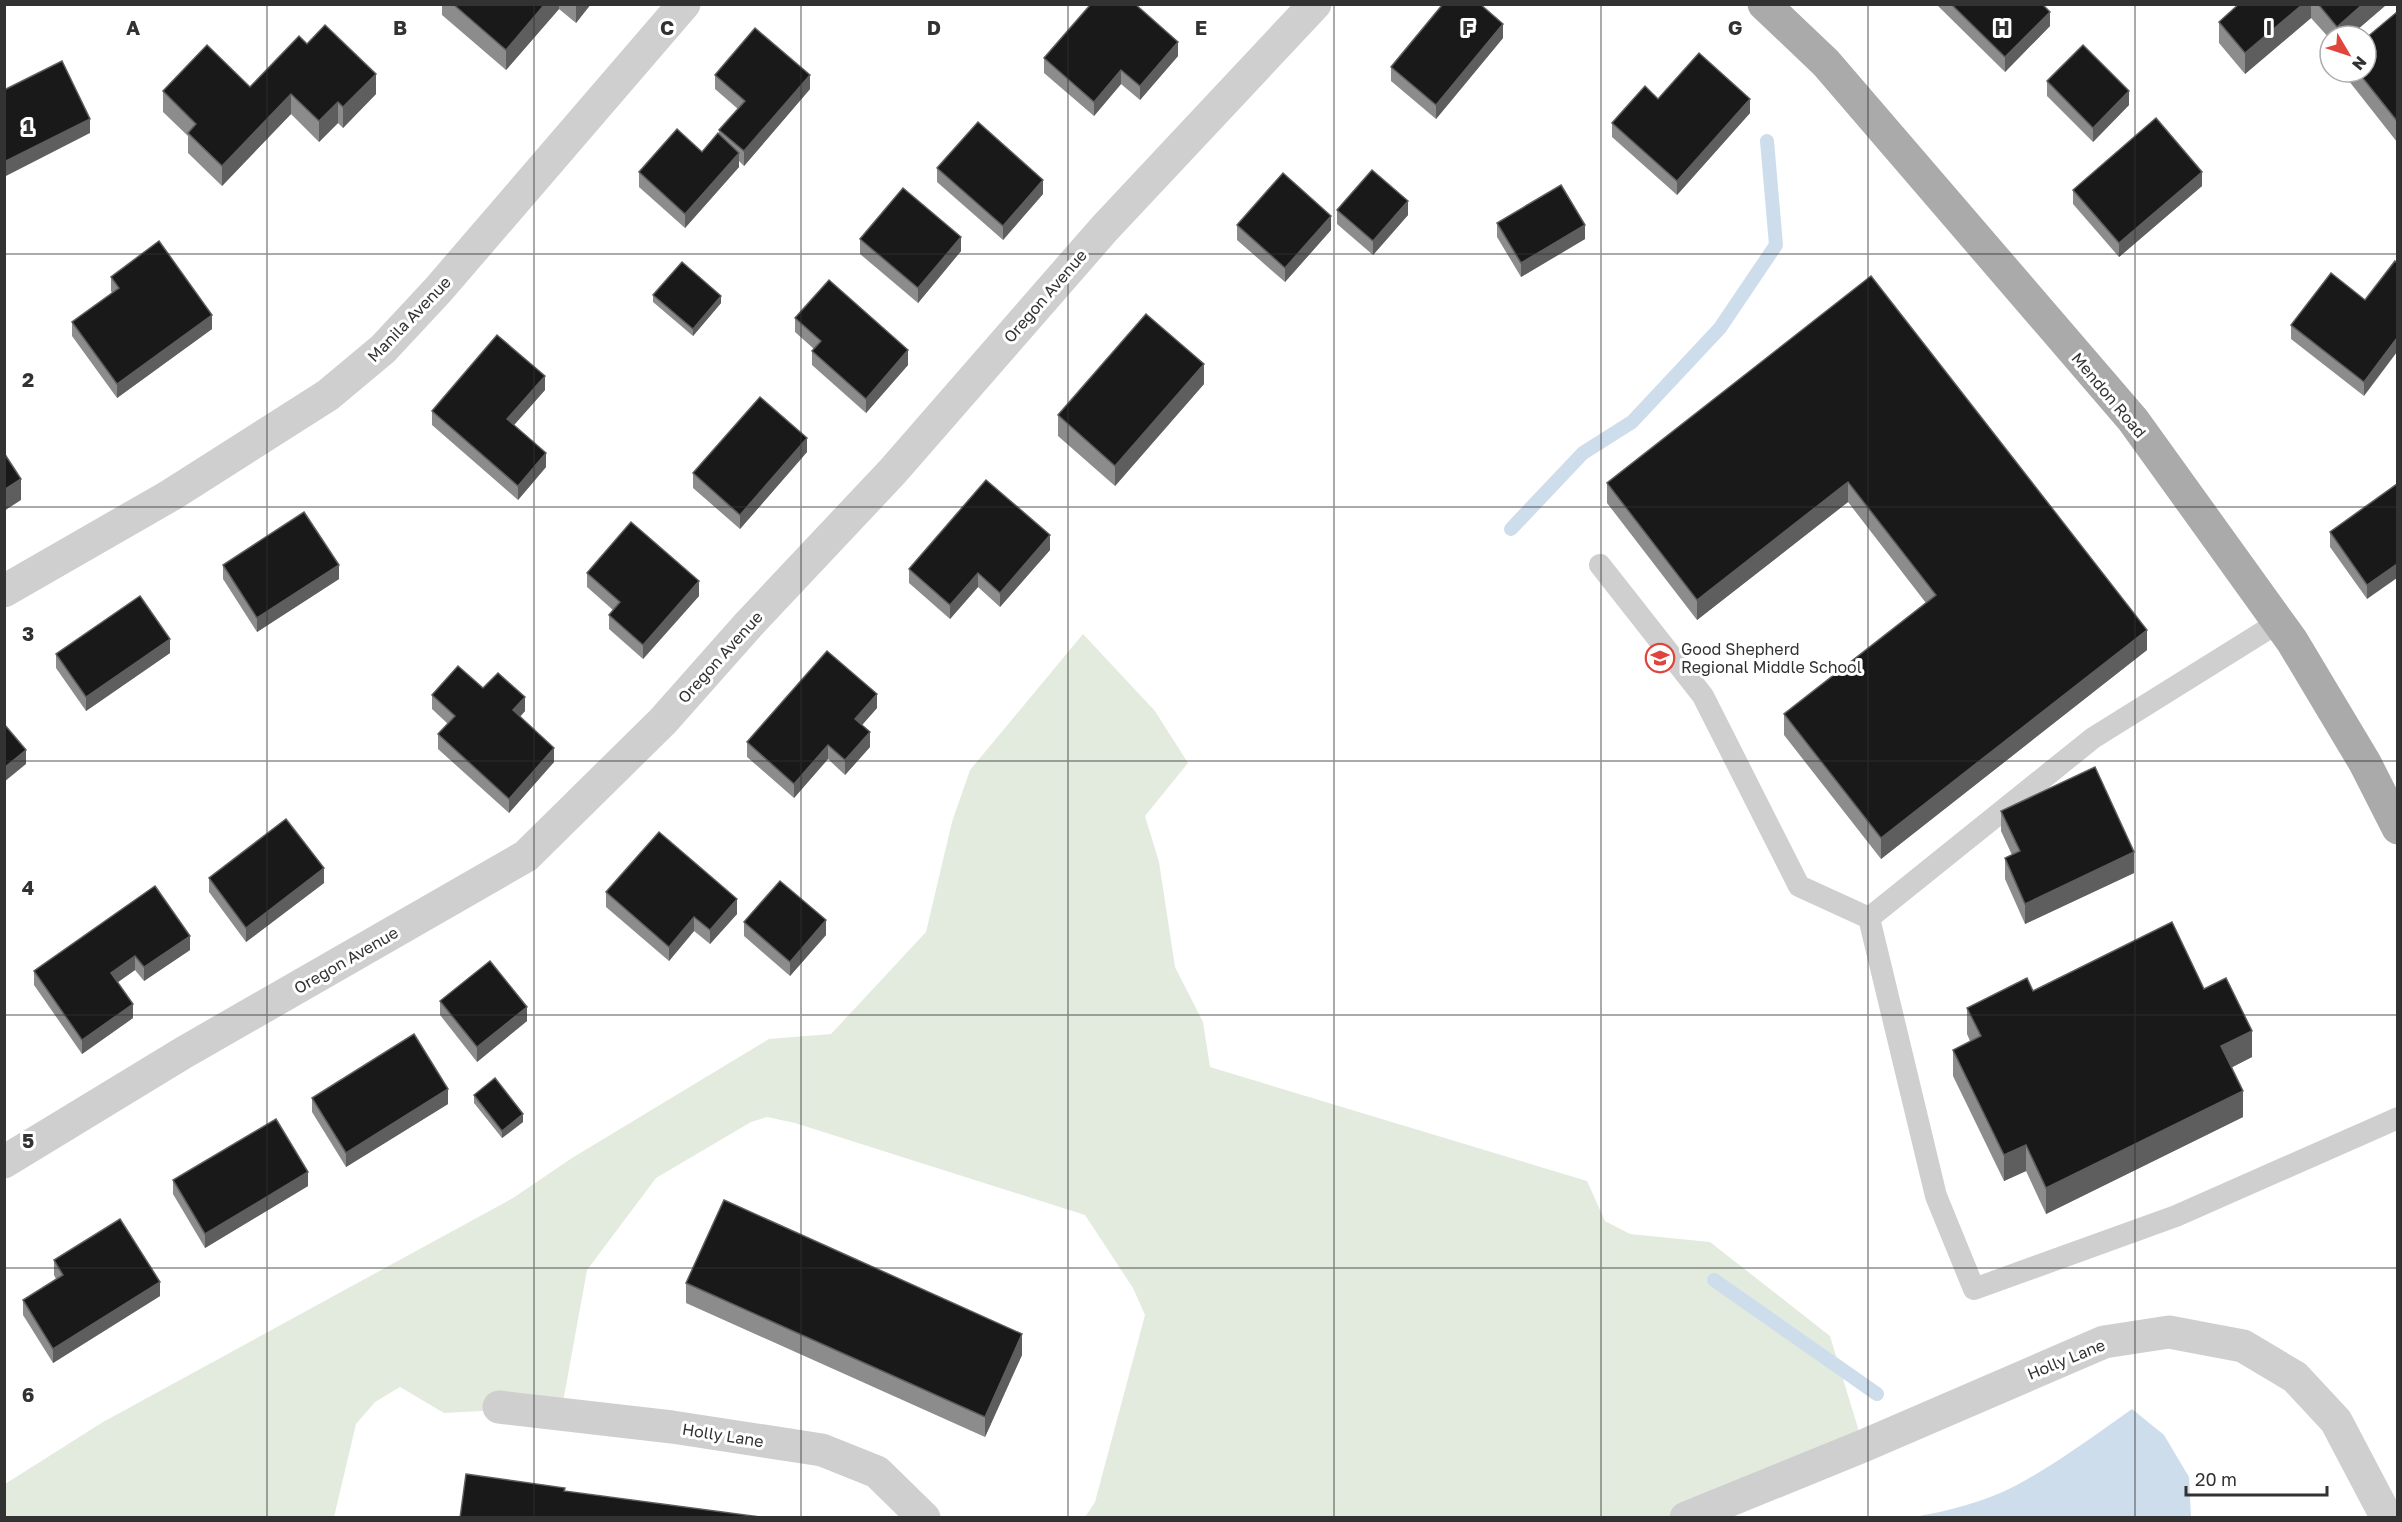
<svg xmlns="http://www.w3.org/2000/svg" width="2402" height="1522" viewBox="0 0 2402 1522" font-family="'Golos Text',sans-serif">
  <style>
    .green { fill: #e3ebde }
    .water { fill: #ceddec }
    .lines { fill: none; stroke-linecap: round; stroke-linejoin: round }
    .stream { stroke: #ceddec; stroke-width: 14 }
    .lane { stroke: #cfcfcf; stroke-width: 22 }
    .street { stroke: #cfcfcf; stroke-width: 33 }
    .primary { stroke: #aaa; stroke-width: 33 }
    .wall { fill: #8c8c8c }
    .shaded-wall { fill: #5e5e5e }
    .building { fill: #191919; stroke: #5e5e5e; stroke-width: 1.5 }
    .grid { fill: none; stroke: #323232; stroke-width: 1.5; stroke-opacity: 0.55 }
    .labels { text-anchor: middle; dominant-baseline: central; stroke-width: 6; stroke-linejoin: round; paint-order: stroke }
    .street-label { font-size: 16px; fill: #323232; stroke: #fff }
    .poi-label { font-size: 16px; fill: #323232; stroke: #fff; text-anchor: start }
    .grid-label { font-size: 20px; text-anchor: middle; font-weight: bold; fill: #323232; stroke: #fff; stroke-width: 6; stroke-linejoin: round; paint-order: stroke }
  </style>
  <rect width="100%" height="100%" fill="#fff"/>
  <path class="green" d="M 1083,634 L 1155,711 L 1188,763 L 1145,816 L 1159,862 L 1175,967 L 1203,1022 L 1210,1067 L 1587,1181 L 1605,1221 L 1630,1234 L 1710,1242 L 1830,1336 L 1864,1448 L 1691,1517 L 1085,1517 L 1095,1502 L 1145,1315 L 1133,1288 L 1085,1215 L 795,1123 L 767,1117 L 751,1122 L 656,1178 L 587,1270 L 563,1402 L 519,1409 L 444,1413 L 400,1387 L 375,1402 L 356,1424 L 334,1517 L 5,1518 L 5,1484 L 103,1422 L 513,1198 L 572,1158 L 769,1039 L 831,1034 L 926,932 L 952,822 L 970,770 Z"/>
  <path class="water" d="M 2132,1409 L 2164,1435 L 2189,1477 L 2191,1517 L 1914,1517 C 1948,1511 1984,1502 2015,1486 C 2056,1464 2094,1436 2132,1409 Z"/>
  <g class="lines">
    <g class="stream">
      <path d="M 1511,529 L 1583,453 L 1632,422 L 1720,328 L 1776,245 L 1767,141"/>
      <path d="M 1714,1280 L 1877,1394"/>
    </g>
    <g class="lane">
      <path d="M 1600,565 L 1703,696 L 1799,886 L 1869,918"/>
      <path d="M 2279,622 L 2093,738 L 1869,918 L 1936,1196 L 1974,1289 L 2176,1216 L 2398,1118"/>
    </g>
    <g class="street">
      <path d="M 4,591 L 171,495 L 328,395 L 383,349 L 438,290 L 684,4"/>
      <path d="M 4,1162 L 183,1053 L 526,856 L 663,721 L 749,624 L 893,471 L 1104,229 L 1315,4"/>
      <path d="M 499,1407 L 672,1427 L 822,1450 L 877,1472 L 924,1518"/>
      <path d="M 1686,1518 L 1863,1446 L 2104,1342 L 2169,1332 L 2243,1346 L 2295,1377 L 2336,1421 L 2387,1518"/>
    </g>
    <path class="primary" d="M 1764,4 L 1826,63 L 2133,420 L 2292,641 L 2365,763 L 2398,828"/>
  </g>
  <g class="wall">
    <path d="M 442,4 L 591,4 L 576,23 L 559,9 L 506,70 L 442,15 Z"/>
    <path d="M 1936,4 L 2042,4 L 2050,26 L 2005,72 Z"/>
    <path d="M 2239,4 L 2386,4 L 2386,5 L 2350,36 L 2330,36 L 2330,39 L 2311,18 L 2245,74 L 2219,43 L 2219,22 Z"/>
    <path d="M 2397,12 L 2397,142 L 2345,76 L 2345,72 L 2366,72 Z"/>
    <path d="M 1503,38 L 1436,119 L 1391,81 L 1391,67 Z"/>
    <path d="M 307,44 L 376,94 L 343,128 L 338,123 L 319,142 L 291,114 L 222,186 L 188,153 L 188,136 L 163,112 L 163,91 L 250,87 Z"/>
    <path d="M 1178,56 L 1140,100 L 1121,84 L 1094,116 L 1044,73 L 1044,58 Z"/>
    <path d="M 715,75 L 810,89 L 744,166 L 739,161 L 739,167 L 685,228 L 639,187 L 639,172 L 702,152 L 719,134 L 719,130 L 738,109 L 715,89 Z"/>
    <path d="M 2047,81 L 2129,105 L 2093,142 L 2047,96 Z"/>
    <path d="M 1658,99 L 1750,113 L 1677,195 L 1612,137 L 1612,123 Z"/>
    <path d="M 937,168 L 1043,194 L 1003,240 L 937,182 Z"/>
    <path d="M 2202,186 L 2119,257 L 2073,204 L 2073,190 Z"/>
    <path d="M 1337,210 L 1408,215 L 1373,255 L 1337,224 Z"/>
    <path d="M 1497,223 L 1585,239 L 1521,277 L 1497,237 Z"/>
    <path d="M 1237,225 L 1331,230 L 1285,282 L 1237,240 Z"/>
    <path d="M 860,239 L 961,251 L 918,303 L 860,254 Z"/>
    <path d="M 1871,276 L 2147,650 L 1881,859 L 1784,735 L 1784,714 L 1926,603 L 1848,502 L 1697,620 L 1607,503 L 1607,483 Z"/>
    <path d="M 111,277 L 212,329 L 117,398 L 72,336 L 72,322 L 112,293 L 111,291 Z"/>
    <path d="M 653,295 L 721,303 L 693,336 L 653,302 Z"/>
    <path d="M 2365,300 L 2364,396 L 2291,339 L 2291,325 Z"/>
    <path d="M 795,318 L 908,365 L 866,413 L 812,365 L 812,351 L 814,349 L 795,332 Z"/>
    <path d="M 1204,384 L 1115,486 L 1058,436 L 1058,415 Z"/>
    <path d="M 545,390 L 514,425 L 546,467 L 518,500 L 432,425 L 432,411 Z"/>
    <path d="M 807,452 L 740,529 L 693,488 L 693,473 Z"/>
    <path d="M 2397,484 L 2367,599 L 2330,547 L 2330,532 Z"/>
    <path d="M 1050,550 L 1000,607 L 978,587 L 950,619 L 909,583 L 909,569 Z"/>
    <path d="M 223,565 L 339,579 L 257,632 L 223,579 Z"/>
    <path d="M 587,573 L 699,596 L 643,659 L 609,629 L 609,615 L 613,610 L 587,587 Z"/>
    <path d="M 170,653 L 86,711 L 56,668 L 56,654 Z"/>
    <path d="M 483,688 L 525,711 L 520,717 L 554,762 L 509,813 L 438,749 L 438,734 L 448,724 L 432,709 L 432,695 Z"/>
    <path d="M 877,708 L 862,725 L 870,747 L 845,775 L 828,759 L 794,798 L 747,757 L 747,742 Z"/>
    <path d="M 2001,811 L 2134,873 L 2025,924 L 2005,879 L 2005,858 L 2012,855 L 2001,831 Z"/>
    <path d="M 209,878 L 324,883 L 246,942 L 209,892 Z"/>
    <path d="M 155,886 L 190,950 L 144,981 L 135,970 L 118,982 L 133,1018 L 82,1054 L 34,985 L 34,971 Z"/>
    <path d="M 606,892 L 737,914 L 710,944 L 694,931 L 669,961 L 606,907 Z"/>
    <path d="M 744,922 L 826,935 L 790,976 L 744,936 Z"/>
    <path d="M 2204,989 L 2252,1057 L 2232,1067 L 2243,1117 L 2046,1214 L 2026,1171 L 2004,1181 L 1953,1076 L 1953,1050 L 1970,1041 L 1967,1034 L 1967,1008 L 2033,991 Z"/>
    <path d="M 440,1001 L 527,1021 L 477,1062 L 440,1015 Z"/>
    <path d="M 474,1095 L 523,1122 L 502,1138 L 474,1103 Z"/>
    <path d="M 312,1098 L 448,1104 L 346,1167 L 312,1112 Z"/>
    <path d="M 173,1180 L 308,1186 L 205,1248 L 173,1194 Z"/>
    <path d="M 54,1260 L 160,1296 L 53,1363 L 23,1315 L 23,1300 L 56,1279 L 54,1275 Z"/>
    <path d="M 686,1283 L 1022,1355 L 985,1437 L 686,1303 Z"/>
  </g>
  <g class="shaded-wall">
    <path d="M 545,4 L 559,4 L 559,9 L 506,70 L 506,50 Z"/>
    <path d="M 576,4 L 591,4 L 576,23 Z"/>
    <path d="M 2303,4 L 2311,4 L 2311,18 L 2245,74 L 2245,53 Z"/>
    <path d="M 2363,4 L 2386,5 L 2350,36 L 2337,36 L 2337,27 Z"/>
    <path d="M 2050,12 L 2050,26 L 2005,72 L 2005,57 Z"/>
    <path d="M 1503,24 L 1503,38 L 1436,119 L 1436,105 Z"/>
    <path d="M 1178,42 L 1178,56 L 1140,100 L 1140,86 Z"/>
    <path d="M 1121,70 L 1121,84 L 1094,116 L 1094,102 Z"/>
    <path d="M 376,74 L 376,94 L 343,128 L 343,107 Z"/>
    <path d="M 810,75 L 810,89 L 744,166 L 744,151 Z"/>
    <path d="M 2129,91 L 2129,105 L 2093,142 L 2093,128 Z"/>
    <path d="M 291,94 L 291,114 L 222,186 L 222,166 Z"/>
    <path d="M 1750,99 L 1750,113 L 1677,195 L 1677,181 Z"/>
    <path d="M 338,102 L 338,123 L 319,142 L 319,121 Z"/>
    <path d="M 90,119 L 90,133 L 4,177 L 4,162 Z"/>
    <path d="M 739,153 L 739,167 L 685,228 L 685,214 Z"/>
    <path d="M 2202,172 L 2202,186 L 2119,257 L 2119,243 Z"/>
    <path d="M 1043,180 L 1043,194 L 1003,240 L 1003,226 Z"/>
    <path d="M 1408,201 L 1408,215 L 1373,255 L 1373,241 Z"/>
    <path d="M 1331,216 L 1331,230 L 1285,282 L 1285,268 Z"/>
    <path d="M 1585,225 L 1585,239 L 1521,277 L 1521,263 Z"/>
    <path d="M 961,237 L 961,251 L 918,303 L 918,288 Z"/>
    <path d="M 721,296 L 721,303 L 693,336 L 693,329 Z"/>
    <path d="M 212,315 L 212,329 L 117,398 L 117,384 Z"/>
    <path d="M 2397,338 L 2397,352 L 2364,396 L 2364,382 Z"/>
    <path d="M 908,350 L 908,365 L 866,413 L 866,399 Z"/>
    <path d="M 1204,364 L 1204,384 L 1115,486 L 1115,466 Z"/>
    <path d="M 545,376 L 545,390 L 507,433 L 507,419 Z"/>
    <path d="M 807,438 L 807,452 L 740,529 L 740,515 Z"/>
    <path d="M 546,453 L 546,467 L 518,500 L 518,486 Z"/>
    <path d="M 21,479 L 21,500 L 4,511 L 4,490 Z"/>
    <path d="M 1848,482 L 1848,502 L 1697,620 L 1697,600 Z"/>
    <path d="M 1050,535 L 1050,550 L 1000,607 L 1000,593 Z"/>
    <path d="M 2397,564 L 2397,578 L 2367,599 L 2367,585 Z"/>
    <path d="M 339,565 L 339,579 L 257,632 L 257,618 Z"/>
    <path d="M 978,573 L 978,587 L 950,619 L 950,605 Z"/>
    <path d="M 699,581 L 699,596 L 643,659 L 643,645 Z"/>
    <path d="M 2147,630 L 2147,650 L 1881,859 L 1881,838 Z"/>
    <path d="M 170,639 L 170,653 L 86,711 L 86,697 Z"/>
    <path d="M 877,694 L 877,708 L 855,733 L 855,719 Z"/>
    <path d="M 525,697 L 525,711 L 513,724 L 513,710 Z"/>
    <path d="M 870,732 L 870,747 L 845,775 L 845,760 Z"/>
    <path d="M 828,745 L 828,759 L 794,798 L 794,784 Z"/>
    <path d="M 554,748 L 554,762 L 509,813 L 509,799 Z"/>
    <path d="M 26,750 L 26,764 L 4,782 L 4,768 Z"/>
    <path d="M 2134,852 L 2134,873 L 2025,924 L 2025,904 Z"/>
    <path d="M 324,868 L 324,883 L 246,942 L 246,928 Z"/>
    <path d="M 737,899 L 737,914 L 710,944 L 710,930 Z"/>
    <path d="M 694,917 L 694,931 L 669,961 L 669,947 Z"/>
    <path d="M 826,920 L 826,935 L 790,976 L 790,962 Z"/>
    <path d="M 190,936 L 190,950 L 144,981 L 144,967 Z"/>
    <path d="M 135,956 L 135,970 L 111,987 L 111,973 Z"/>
    <path d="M 133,1004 L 133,1018 L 82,1054 L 82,1040 Z"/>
    <path d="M 527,1007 L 527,1021 L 477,1062 L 477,1047 Z"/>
    <path d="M 2252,1031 L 2252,1057 L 2221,1073 L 2221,1046 Z"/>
    <path d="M 448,1089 L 448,1104 L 346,1167 L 346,1153 Z"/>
    <path d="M 2243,1091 L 2243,1117 L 2046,1214 L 2046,1188 Z"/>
    <path d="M 523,1114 L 523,1122 L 502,1138 L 502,1131 Z"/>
    <path d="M 2026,1145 L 2026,1171 L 2004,1181 L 2004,1155 Z"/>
    <path d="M 308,1172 L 308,1186 L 205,1248 L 205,1234 Z"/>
    <path d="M 160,1282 L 160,1296 L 53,1363 L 53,1349 Z"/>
    <path d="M 1022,1334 L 1022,1355 L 985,1437 L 985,1417 Z"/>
  </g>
  <g class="building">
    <path d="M 453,4 L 545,4 L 506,50 Z"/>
    <path d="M 1091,4 L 1135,4 L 1178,42 L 1140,86 L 1121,70 L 1094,102 L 1044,58 Z"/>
    <path d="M 1443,4 L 1480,4 L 1503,24 L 1436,105 L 1391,67 Z"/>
    <path d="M 1951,4 L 2042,4 L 2050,12 L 2005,57 Z"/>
    <path d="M 2239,4 L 2303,4 L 2245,53 L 2219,22 Z"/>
    <path d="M 2318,4 L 2363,4 L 2337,27 Z"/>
    <path d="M 2397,12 L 2397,121 L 2358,72 L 2366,72 L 2366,38 Z"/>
    <path d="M 325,25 L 376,74 L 343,107 L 338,102 L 319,121 L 291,94 L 222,166 L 188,133 L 196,124 L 163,91 L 207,45 L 250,87 L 299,36 L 307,44 Z"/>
    <path d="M 755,28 L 810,75 L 744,151 L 719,130 L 745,101 L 715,75 Z"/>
    <path d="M 2083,45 L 2129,91 L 2093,128 L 2047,81 Z"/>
    <path d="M 1699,53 L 1750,99 L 1677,181 L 1612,123 L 1645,86 L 1658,99 Z"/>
    <path d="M 62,61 L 90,119 L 4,162 L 4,90 Z"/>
    <path d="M 2156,118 L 2202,172 L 2119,243 L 2073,190 Z"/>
    <path d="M 978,122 L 1043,180 L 1003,226 L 937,168 Z"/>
    <path d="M 677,129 L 702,152 L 718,133 L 739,153 L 685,214 L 639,172 Z"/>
    <path d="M 1372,170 L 1408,201 L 1373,241 L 1337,210 Z"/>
    <path d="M 1283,173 L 1331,216 L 1285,268 L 1237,225 Z"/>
    <path d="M 1561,185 L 1585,225 L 1521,263 L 1497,223 Z"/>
    <path d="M 903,188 L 961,237 L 918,288 L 860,239 Z"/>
    <path d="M 159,241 L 212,315 L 117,384 L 72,322 L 119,288 L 111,277 Z"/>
    <path d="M 2395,261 L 2397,263 L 2397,338 L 2364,382 L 2291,325 L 2331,273 L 2365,300 Z"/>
    <path d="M 682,262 L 721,296 L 693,329 L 653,295 Z"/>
    <path d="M 1871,276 L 2147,630 L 1881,838 L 1784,714 L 1936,595 L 1848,482 L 1697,600 L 1607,483 Z"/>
    <path d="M 829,280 L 908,350 L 866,399 L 812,351 L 821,341 L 795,318 Z"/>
    <path d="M 1146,314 L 1204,364 L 1115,466 L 1058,415 Z"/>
    <path d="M 497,335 L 545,376 L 507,419 L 546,453 L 518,486 L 432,411 Z"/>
    <path d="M 760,397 L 807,438 L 740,515 L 693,473 Z"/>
    <path d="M 4,453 L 21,479 L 4,490 Z"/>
    <path d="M 986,480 L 1050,535 L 1000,593 L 978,573 L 950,605 L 909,569 Z"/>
    <path d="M 2397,484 L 2397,564 L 2367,585 L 2330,532 Z"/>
    <path d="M 304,512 L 339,565 L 257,618 L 223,565 Z"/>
    <path d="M 631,522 L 699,581 L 643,645 L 609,615 L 620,602 L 587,573 Z"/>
    <path d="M 140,596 L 170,639 L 86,697 L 56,654 Z"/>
    <path d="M 827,651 L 877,694 L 855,719 L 870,732 L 845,760 L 828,745 L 794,784 L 747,742 Z"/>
    <path d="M 458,666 L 483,688 L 498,673 L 525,697 L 513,710 L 554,748 L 509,799 L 438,734 L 455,716 L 432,695 Z"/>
    <path d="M 4,724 L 26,750 L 4,768 Z"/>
    <path d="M 2095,767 L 2134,852 L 2025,904 L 2005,858 L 2020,851 L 2001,811 Z"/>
    <path d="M 286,819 L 324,868 L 246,928 L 209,878 Z"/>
    <path d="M 659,832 L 737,899 L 710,930 L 694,917 L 669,947 L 606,892 Z"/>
    <path d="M 780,881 L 826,920 L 790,962 L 744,922 Z"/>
    <path d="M 155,886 L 190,936 L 144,967 L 135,956 L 111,973 L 133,1004 L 82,1040 L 34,971 Z"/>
    <path d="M 2172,922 L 2204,989 L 2226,978 L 2252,1031 L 2221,1046 L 2243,1091 L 2046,1188 L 2026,1145 L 2004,1155 L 1953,1050 L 1981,1036 L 1967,1008 L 2027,978 L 2033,991 Z"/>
    <path d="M 490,961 L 527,1007 L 477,1047 L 440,1001 Z"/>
    <path d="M 414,1034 L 448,1089 L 346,1153 L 312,1098 Z"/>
    <path d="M 495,1078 L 523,1114 L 502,1131 L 474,1095 Z"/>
    <path d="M 276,1119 L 308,1172 L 205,1234 L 173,1180 Z"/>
    <path d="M 724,1200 L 1022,1334 L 985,1417 L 686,1283 Z"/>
    <path d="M 120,1219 L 160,1282 L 53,1349 L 23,1300 L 63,1275 L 54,1260 Z"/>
    <path d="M 466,1474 L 565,1488 L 564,1491 L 768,1518 L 460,1518 Z"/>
  </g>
  <path class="grid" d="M 267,4 L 267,1518M 534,4 L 534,1518M 801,4 L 801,1518M 1068,4 L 1068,1518M 1334,4 L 1334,1518M 1601,4 L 1601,1518M 1868,4 L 1868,1518M 2135,4 L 2135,1518M 4,254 L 2398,254M 4,507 L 2398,507M 4,761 L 2398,761M 4,1015 L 2398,1015M 4,1268 L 2398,1268"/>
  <defs>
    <g id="school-ring" transform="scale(1.5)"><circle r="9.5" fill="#fff" stroke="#df443d" stroke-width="1.5"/><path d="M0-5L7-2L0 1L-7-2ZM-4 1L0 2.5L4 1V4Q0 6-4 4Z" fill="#df443d"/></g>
  </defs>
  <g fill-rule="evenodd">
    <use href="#school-ring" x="1660" y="658"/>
  </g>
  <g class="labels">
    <g class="street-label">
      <text transform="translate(1045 296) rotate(-49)">Oregon Avenue</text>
      <text transform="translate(409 319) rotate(-46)">Manila Avenue</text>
      <text transform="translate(2109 395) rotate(50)">Mendon Road</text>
      <text transform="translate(720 657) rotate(-48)">Oregon Avenue</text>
      <text transform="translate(346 960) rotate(-30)">Oregon Avenue</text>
      <text transform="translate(2066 1359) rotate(-22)">Holly Lane</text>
      <text transform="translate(723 1435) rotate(9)">Holly Lane</text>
    </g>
    <g class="poi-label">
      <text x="1681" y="649">Good Shepherd<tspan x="1681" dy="18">Regional Middle School</tspan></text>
    </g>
  </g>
  <g class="grid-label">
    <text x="133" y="35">A</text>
    <text x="400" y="35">B</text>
    <text x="667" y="35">C</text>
    <text x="934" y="35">D</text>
    <text x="1201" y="35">E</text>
    <text x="1468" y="35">F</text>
    <text x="1735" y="35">G</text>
    <text x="2002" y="35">H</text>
    <text x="2269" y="35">I</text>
    <text x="28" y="134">1</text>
    <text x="28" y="387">2</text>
    <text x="28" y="641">3</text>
    <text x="28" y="895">4</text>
    <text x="28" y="1148">5</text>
    <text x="28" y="1402">6</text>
  </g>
  <rect width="2402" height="1522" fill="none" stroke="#323232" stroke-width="12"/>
  <g transform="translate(2348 54) rotate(129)"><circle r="28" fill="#ffffff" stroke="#adadad" stroke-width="1.5"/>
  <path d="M0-4.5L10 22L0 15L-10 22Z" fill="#df443d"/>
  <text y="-9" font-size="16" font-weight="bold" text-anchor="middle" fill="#323232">N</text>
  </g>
  <path d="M2186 1486v9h141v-9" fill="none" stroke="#323232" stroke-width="3"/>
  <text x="2195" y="1486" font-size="18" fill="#323232" stroke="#ffffff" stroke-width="4.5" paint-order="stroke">20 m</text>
</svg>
